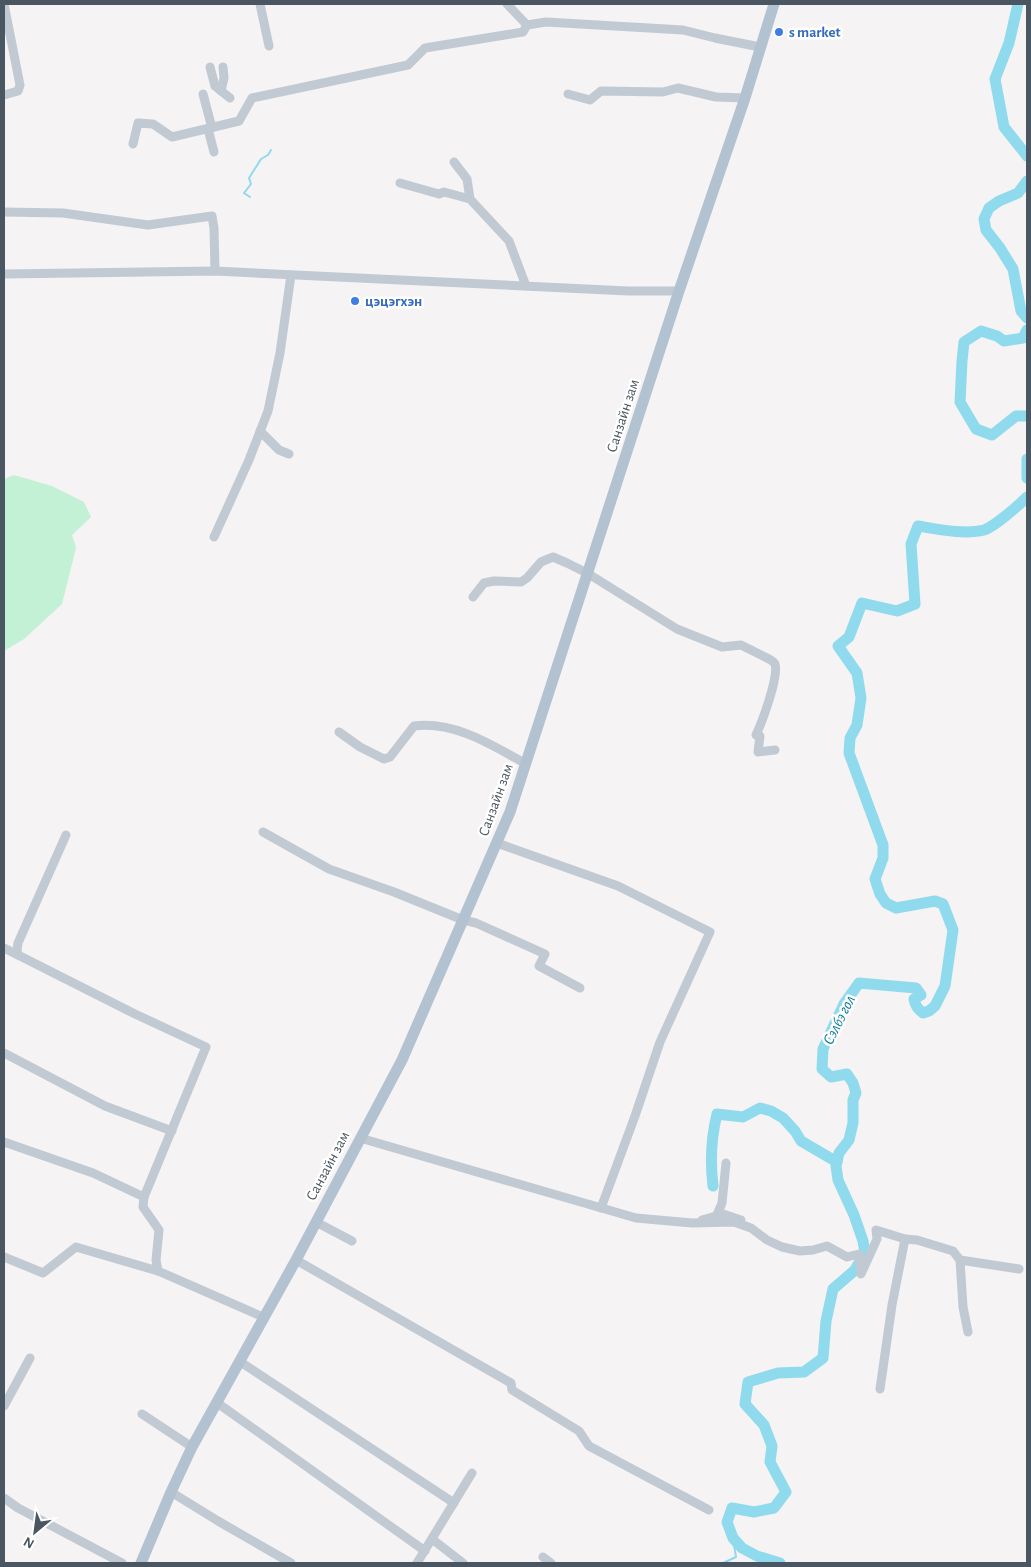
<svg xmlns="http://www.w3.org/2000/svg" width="1031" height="1567" viewBox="0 0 1031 1567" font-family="'Alegreya Sans',sans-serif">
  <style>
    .green { fill: #c3f1d5 }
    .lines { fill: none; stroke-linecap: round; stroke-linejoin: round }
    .stream { stroke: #90daee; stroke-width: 2 }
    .river { stroke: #90daee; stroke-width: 11 }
    .minor { stroke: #c1cad2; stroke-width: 9 }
    .major { stroke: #b3c2d1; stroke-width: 11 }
    .shop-dot { fill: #3f7fe0; stroke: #fff; stroke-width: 2 }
    .labels { text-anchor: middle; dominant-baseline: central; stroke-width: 5; stroke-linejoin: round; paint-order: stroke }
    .shop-label { font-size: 15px; font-weight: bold; fill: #366cbe; stroke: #fff; text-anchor: start }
    .street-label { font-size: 15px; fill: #4a5661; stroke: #fff }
    .water-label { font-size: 16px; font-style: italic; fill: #0c7c9b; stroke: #fff }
  </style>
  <rect width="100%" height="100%" fill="#f5f3f3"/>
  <path class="green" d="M 14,475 L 52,486 L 84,502 L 91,517 L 72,535 L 76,548 L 62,604 L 24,639 L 4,651 L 4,479 Z"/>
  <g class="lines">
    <g class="stream">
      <path d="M 250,197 L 244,193 L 251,184 L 249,178 L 261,159 L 268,155 L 271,150"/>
      <path d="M 723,1563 L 736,1557 L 733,1538"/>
    </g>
    <g class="river">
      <path d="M 1018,4 L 1009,43 L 995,79 L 1004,127 L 1027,156"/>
      <path d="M 1027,181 L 1018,193 L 999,201 L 989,208 L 984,219 L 986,230 L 1000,248 L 1013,269 L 1021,311 L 1027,318"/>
      <path d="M 1027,330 L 1023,338 L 1004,341 L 997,336 L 981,331 L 964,342 L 962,361 L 960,402 L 976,429 L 992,435 L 1016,416 L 1027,416"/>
      <path d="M 1027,459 L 1027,478"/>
      <path d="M 713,1186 C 710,1161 711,1138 717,1114 L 743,1117 L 760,1108 L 771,1111 L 783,1118 L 795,1131 L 801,1141 L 837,1162"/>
      <path d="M 780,1563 L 757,1556 L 742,1548 L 733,1538 L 727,1522 L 732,1508 L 754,1512 L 774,1508 L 786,1492 L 770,1462 L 772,1446 L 764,1425 L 745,1404 L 748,1382 L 778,1373 L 804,1372 L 823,1358 L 826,1321 L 833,1289 L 855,1270 L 865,1252 L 863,1241 L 854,1215 L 838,1180 L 836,1166 L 839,1153 L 849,1140 L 853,1123 L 853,1100 L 856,1093 L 853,1083 L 847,1074 L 831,1077 L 822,1069 L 823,1049 L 844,1004 L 859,983 L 916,988 L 921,995 L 914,999 C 915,1006 918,1009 923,1013 L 929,1011 L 935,1006 L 945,986 L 953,930 L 943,904 L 935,901 L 896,908 L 886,903 L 880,894 L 875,879 L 883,858 L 883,845 L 849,753 L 850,738 L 857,725 L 861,698 L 857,673 L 838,646 L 849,637 L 862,603 L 897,611 L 915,604 L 911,544 L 918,526 C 937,529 965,535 984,530 C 994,527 1019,505 1027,497"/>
    </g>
    <g class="minor">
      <path d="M 260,4 L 269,46"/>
      <path d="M 507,4 L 527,25 L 546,22 L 683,30 L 715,38 L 760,47"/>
      <path d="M 210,67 L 215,86 L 230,98"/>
      <path d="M 221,91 L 224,78 L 223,67"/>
      <path d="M 203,94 L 212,128"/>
      <path d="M 568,94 L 590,100 L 601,91 L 663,92 L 678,88 L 716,97 L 745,98"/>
      <path d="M 4,95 L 18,91 L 20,85 L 4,4"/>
      <path d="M 208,129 L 214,152"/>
      <path d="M 133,144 L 138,123 L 153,124 L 172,137 L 239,121 L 252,98 L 408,65 L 425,48 L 523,32 L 527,25"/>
      <path d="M 454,162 L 467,179 L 470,199 L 509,241 L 526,286"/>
      <path d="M 400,183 L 439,194 L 444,192 L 470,199"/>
      <path d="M 4,212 L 63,213 L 148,225 L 212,216 L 214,228 L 215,271"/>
      <path d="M 4,274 L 215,271 L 628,291 L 679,291"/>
      <path d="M 260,431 L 279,450 L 289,454"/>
      <path d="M 214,537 L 249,460 L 268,411 L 280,353 L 291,275"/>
      <path d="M 473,597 L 484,583 L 494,581 L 521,582 L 527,578 L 541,562 L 553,557 L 567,563 L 587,573 L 677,629 L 722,647 L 741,645 L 769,659 C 772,661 773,661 775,664 C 779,677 762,722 756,735 L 760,736 L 758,752 L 775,750"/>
      <path d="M 339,732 L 360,747 L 384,759 L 390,757 L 414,726 C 455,721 492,745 526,764"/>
      <path d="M 263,832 L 329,869 L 394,892 L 463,920 L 476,923 L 545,954 L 539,966 L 580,988"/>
      <path d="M 66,835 L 18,943 L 17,950 L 18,955 L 135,1014 L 206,1047 L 144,1197 L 143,1207 L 159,1230 L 156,1260 L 158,1271"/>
      <path d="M 497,843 L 618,886 L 710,932 L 660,1042 L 635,1116 L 601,1208"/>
      <path d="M 4,948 L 18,955"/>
      <path d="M 4,1053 L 105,1106 L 172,1131"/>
      <path d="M 360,1138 L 636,1218 L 692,1223 L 734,1222 L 751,1228 L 767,1240 L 782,1247 L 800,1251 L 813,1250 L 827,1246 L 847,1257 L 859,1254 L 861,1274 L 877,1239 L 876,1230 L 905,1239 L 892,1305 L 880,1389"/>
      <path d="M 4,1142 L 93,1173 L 144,1197"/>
      <path d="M 717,1215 L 722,1203 L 726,1163"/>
      <path d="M 702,1220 L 723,1214 L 741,1220"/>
      <path d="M 316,1222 L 352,1241"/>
      <path d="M 905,1239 L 917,1240 L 953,1251 L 960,1260 L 963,1307 L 968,1332"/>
      <path d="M 4,1257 L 43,1273 L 76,1247 L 158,1271 L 263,1317"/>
      <path d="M 296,1260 L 511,1383 L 512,1390 L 579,1431 L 589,1446 L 709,1510"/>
      <path d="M 960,1260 L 1019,1269"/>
      <path d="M 239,1361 L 454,1503"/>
      <path d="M 216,1402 L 425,1551"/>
      <path d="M 4,1406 L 30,1358"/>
      <path d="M 142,1414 L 192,1447"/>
      <path d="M 171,1492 L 218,1521 L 291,1563"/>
      <path d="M 4,1498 L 18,1508 L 122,1563"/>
      <path d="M 432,1539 L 463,1563"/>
      <path d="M 543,1557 L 551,1563"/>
      <path d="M 417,1563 L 472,1473"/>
    </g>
    <path class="major" d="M 141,1563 L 171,1492 L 192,1447 L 296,1260 L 402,1060 L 510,812 L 679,291 L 745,98 L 774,4"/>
  </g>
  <g class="shop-dot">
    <circle cx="779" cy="32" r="5"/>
    <circle cx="355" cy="301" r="5"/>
  </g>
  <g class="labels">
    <g class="shop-label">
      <text x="789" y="32">s market</text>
      <text x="365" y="301">цэцэгхэн</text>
    </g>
    <g class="street-label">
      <text transform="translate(623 416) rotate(-72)">Санзайн зам</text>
      <text transform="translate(496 800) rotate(-70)">Санзайн зам</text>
      <text transform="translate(328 1166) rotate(-62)">Санзайн зам</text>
    </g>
    <g class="water-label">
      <text transform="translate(839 1020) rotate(-63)">Сэлбэ гол</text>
    </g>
  </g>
  <rect width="1031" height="1567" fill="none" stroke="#4a5661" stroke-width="10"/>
  <g transform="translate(35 1532) rotate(209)" stroke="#ffffff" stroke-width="4" paint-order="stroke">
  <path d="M0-4L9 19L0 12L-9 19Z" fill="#4a5661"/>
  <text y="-8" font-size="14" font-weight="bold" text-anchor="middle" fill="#4a5661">N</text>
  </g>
</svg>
